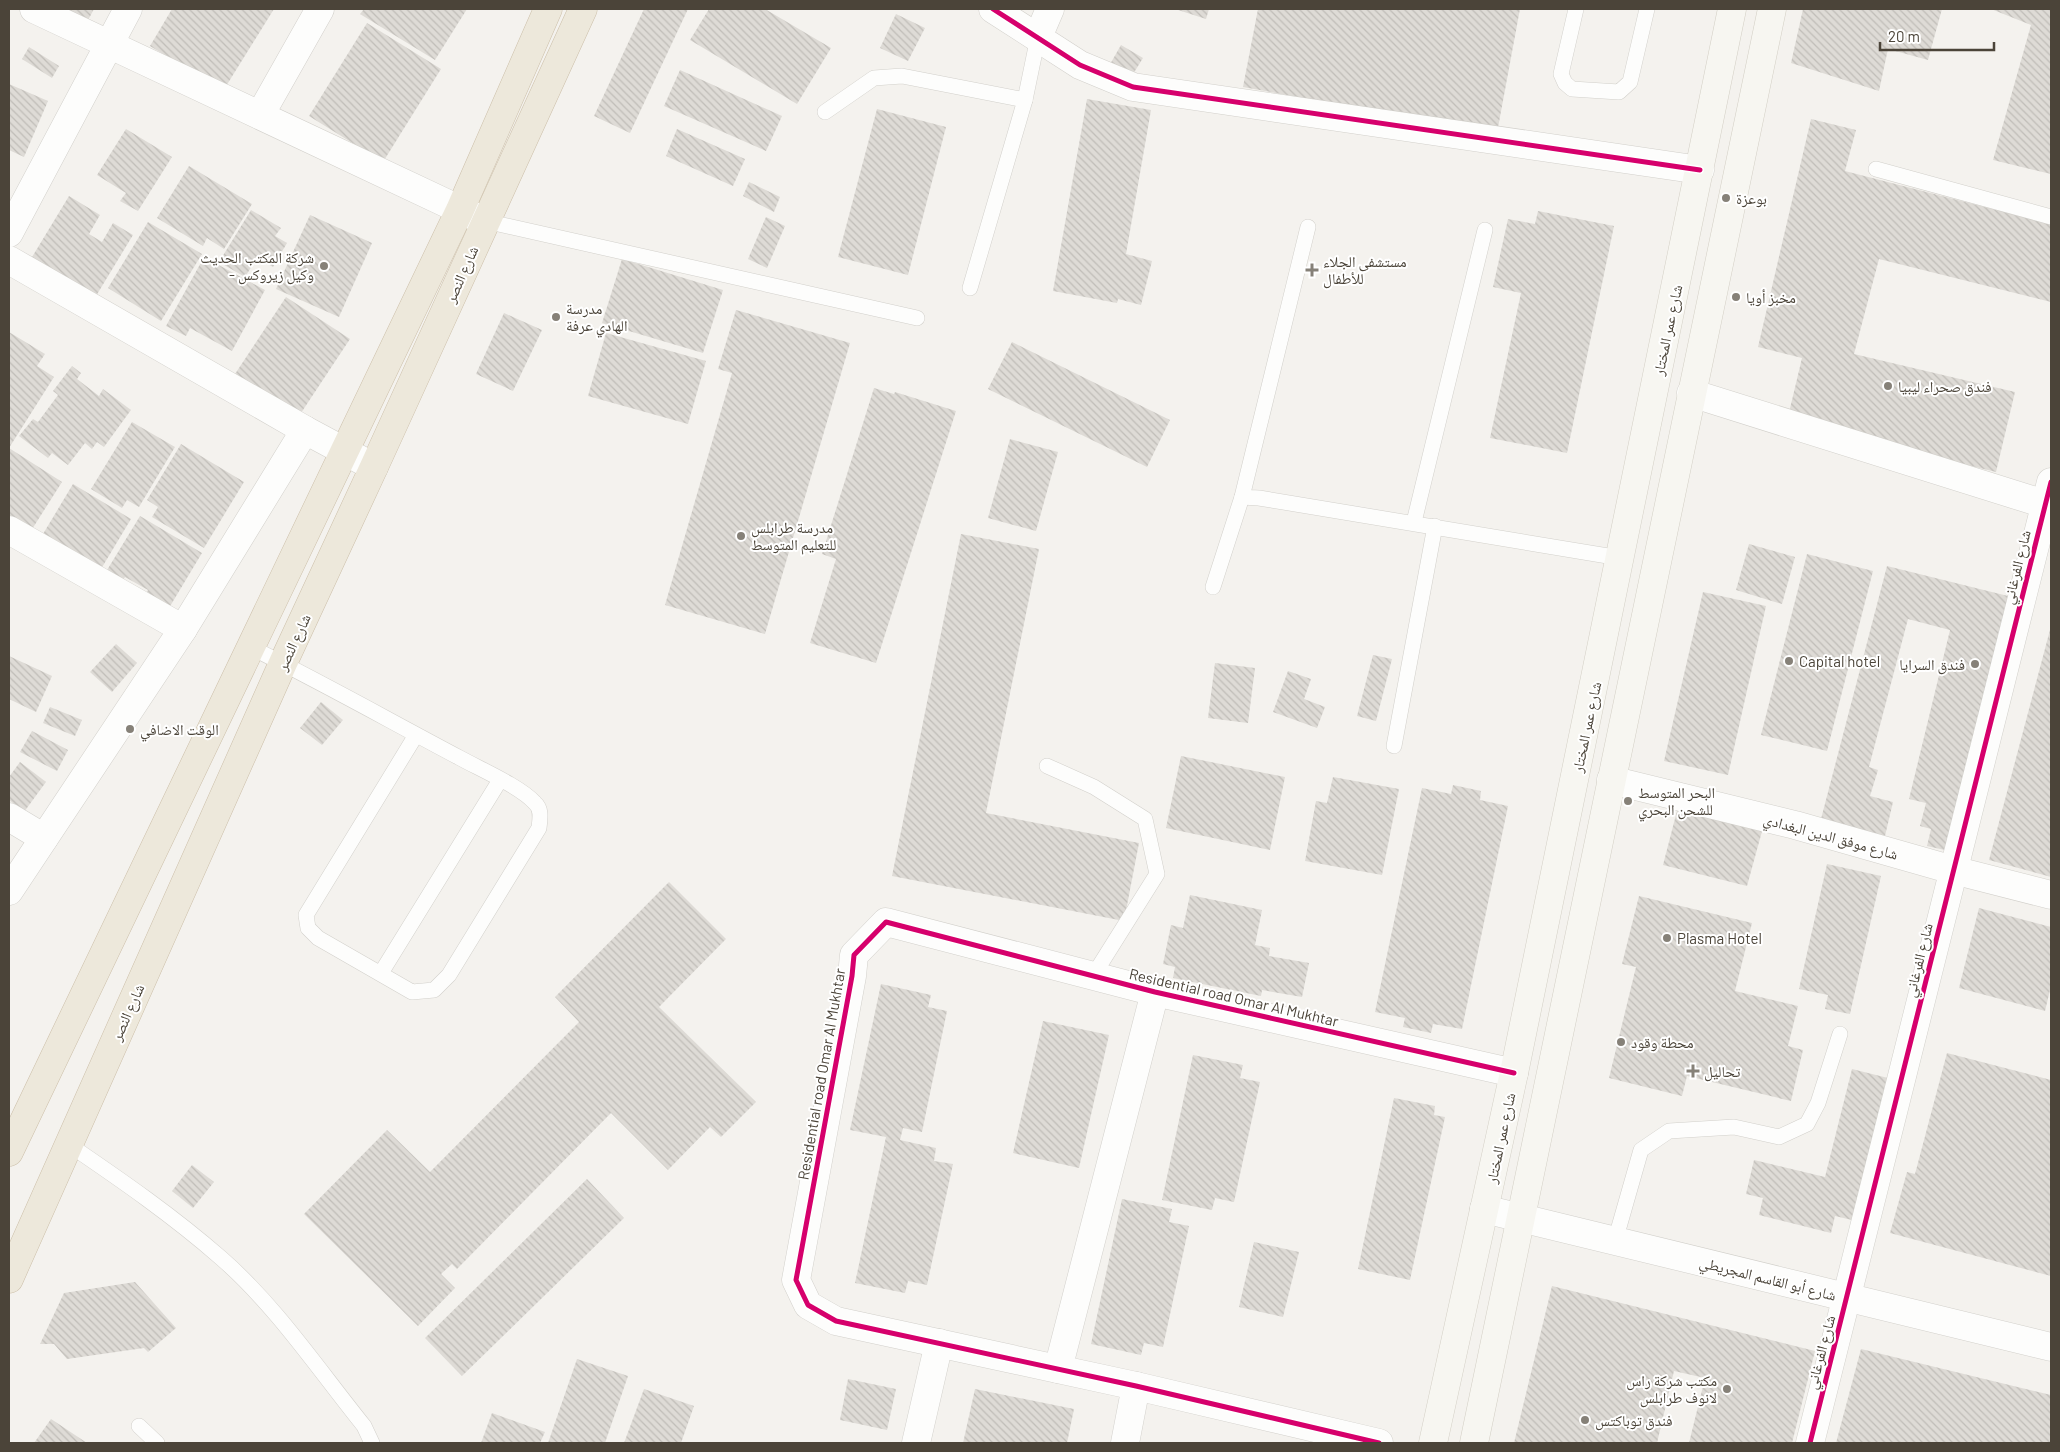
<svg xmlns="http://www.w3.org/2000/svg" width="2060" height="1452" viewBox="0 0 2060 1452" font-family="Barlow,'Noto Naskh Arabic',sans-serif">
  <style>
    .building { fill: url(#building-back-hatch) }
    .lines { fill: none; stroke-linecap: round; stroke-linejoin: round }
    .lane-casing { stroke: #d2d0cb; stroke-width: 16 }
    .street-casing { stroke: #d2d0cb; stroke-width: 29 }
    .secondary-casing { stroke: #d3cfc5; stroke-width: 29 }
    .highway-casing { stroke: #ccbfa9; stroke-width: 29 }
    .lane { stroke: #fdfdfc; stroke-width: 15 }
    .street { stroke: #fdfdfc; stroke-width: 28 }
    .secondary { stroke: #f7f6f1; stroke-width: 28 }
    .highway { stroke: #ede8db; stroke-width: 28 }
    .cycleway-casing { stroke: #fff; stroke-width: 8 }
    .cycleway { stroke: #d6006c; stroke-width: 5 }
    .poi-dot { fill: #868178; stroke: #fff; stroke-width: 2 }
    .labels { text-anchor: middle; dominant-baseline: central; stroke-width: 4; stroke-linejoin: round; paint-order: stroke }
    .poi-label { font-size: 15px; fill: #4b4439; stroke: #fff; text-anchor: start }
    .street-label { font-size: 15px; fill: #4b4439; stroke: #fff }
  </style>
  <defs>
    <pattern id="building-back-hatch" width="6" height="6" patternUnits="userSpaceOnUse" patternTransform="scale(1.25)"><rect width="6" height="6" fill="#dedbd6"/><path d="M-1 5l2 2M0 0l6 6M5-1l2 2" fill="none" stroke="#c0bdb8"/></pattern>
  </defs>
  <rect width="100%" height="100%" fill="#f4f2ee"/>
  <g class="building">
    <path d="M 57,9 L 94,9 L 86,24 Z"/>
    <path d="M 172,9 L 274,9 L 223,91 L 150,46 Z"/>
    <path d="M 364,9 L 467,9 L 435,60 L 360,14 Z"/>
    <path d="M 644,9 L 688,9 L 630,133 L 594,116 Z"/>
    <path d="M 709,9 L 765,9 L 831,48 L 797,104 L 690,40 Z"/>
    <path d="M 1175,9 L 1209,9 L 1206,19 Z"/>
    <path d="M 1258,9 L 1520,9 L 1497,133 L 1243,87 Z"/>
    <path d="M 1803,9 L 1942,9 L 1928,60 L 1888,49 L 1879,91 L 1791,63 Z"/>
    <path d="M 1991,9 L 2051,9 L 2051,174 L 1993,160 L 2031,25 Z"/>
    <path d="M 896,14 L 925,28 L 908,61 L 880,48 Z"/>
    <path d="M 367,23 L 441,69 L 383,162 L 309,116 Z"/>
    <path d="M 1121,45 L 1143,58 L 1130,79 L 1109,66 Z"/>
    <path d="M 29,47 L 59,66 L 52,78 L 22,59 Z"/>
    <path d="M 680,70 L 782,116 L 766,151 L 664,106 Z"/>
    <path d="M 9,84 L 48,101 L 24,157 L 9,150 Z"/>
    <path d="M 1087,99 L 1151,110 L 1126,254 L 1152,261 L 1141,305 L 1118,299 L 1117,303 L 1053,291 Z"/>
    <path d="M 877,109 L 946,127 L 908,275 L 838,257 Z"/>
    <path d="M 1811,119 L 1856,130 L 1845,171 L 2051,224 L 2051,302 L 1879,259 L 1854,354 L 2015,392 L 1996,472 L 1787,421 L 1802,358 L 1758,347 Z"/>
    <path d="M 126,129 L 172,157 L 138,211 L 120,201 L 126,193 L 97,175 Z"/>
    <path d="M 677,129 L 745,159 L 733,186 L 666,156 Z"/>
    <path d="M 189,166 L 252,204 L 224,249 L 207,238 L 203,246 L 157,218 Z"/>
    <path d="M 749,182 L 780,197 L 774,212 L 743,196 Z"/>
    <path d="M 69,196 L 100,215 L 89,234 L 102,242 L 113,223 L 133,235 L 93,301 L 29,262 Z"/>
    <path d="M 251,210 L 281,228 L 275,236 L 287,243 L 273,267 L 257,258 L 245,277 L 219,262 Z"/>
    <path d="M 1538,211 L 1614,226 L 1567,453 L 1490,438 L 1521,293 L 1493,287 L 1508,219 L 1535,224 Z"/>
    <path d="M 310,215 L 372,243 L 339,317 L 276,289 Z"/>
    <path d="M 766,217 L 785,226 L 767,268 L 748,259 Z"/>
    <path d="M 148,222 L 202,254 L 161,321 L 108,288 Z"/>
    <path d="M 204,257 L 265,290 L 232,351 L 190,328 L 186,336 L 166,326 Z"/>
    <path d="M 622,259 L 723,290 L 703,353 L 602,323 Z"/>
    <path d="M 286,297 L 350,339 L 299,416 L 235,374 Z"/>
    <path d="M 736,310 L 850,343 L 765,634 L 665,605 L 732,373 L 718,369 Z"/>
    <path d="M 504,313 L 542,330 L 513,391 L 476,374 Z"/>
    <path d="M 9,332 L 45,354 L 37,366 L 54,377 L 9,448 L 62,482 L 29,534 L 9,521 Z"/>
    <path d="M 606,333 L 706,361 L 688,424 L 588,396 Z"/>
    <path d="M 1012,342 L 1170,420 L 1147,467 L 988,389 Z"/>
    <path d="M 72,366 L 81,373 L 77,379 L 99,396 L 103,389 L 131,410 L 104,447 L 97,442 L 92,449 L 85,443 L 68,465 L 52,453 L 48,458 L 19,436 L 33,419 L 38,422 L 58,395 L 53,391 Z"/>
    <path d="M 874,388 L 894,394 L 895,392 L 956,411 L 876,663 L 810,643 L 836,559 L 822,554 Z"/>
    <path d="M 132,422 L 175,447 L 139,507 L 127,500 L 122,508 L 91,489 Z"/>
    <path d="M 1010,439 L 1058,452 L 1036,531 L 988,518 Z"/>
    <path d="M 181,444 L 244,482 L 204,548 L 152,517 L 158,507 L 147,500 Z"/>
    <path d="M 73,484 L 131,519 L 98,574 L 40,539 Z"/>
    <path d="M 140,516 L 202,553 L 166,613 L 143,599 L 148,590 L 125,577 L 120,585 L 104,575 Z"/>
    <path d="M 961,534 L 1039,549 L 986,813 L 1139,843 L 1124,921 L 892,876 Z"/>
    <path d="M 1749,544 L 1795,557 L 1782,604 L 1736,590 Z"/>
    <path d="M 1807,554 L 1873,571 L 1827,751 L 1761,735 Z"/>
    <path d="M 1887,566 L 2012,597 L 1949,851 L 1927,846 L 1931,829 L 1920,826 L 1926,803 L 1909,799 L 1950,630 L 1908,619 L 1869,767 L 1878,770 L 1870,796 L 1893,802 L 1885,836 L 1821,819 Z"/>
    <path d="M 1703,592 L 1766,606 L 1728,775 L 1664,761 Z"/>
    <path d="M 2051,626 L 2051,877 L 1989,860 Z"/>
    <path d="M 116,644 L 137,663 L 112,692 L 90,672 Z"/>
    <path d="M 1373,655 L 1392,659 L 1376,721 L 1357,716 Z"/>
    <path d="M 9,656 L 52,676 L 36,712 L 9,699 Z"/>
    <path d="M 1215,663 L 1255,668 L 1248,723 L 1208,718 Z"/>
    <path d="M 1288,671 L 1311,679 L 1304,699 L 1325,707 L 1317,728 L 1273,712 Z"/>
    <path d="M 321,702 L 343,720 L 322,745 L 300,728 Z"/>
    <path d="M 50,707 L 82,720 L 75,736 L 43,723 Z"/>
    <path d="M 32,731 L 68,750 L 57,771 L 20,752 Z"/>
    <path d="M 1181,756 L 1285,777 L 1270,850 L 1166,828 Z"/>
    <path d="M 20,762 L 46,782 L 24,812 L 9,800 L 9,777 Z"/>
    <path d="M 1333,777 L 1399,789 L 1382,875 L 1305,861 L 1316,801 L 1327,803 Z"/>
    <path d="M 1453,785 L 1481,791 L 1480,800 L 1508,806 L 1462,1029 L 1433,1024 L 1431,1033 L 1403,1027 L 1405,1018 L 1375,1012 L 1422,788 L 1451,794 Z"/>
    <path d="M 1679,803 L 1764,824 L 1747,886 L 1663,865 Z"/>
    <path d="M 1827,864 L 1881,876 L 1850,1014 L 1825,1009 L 1828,995 L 1799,989 Z"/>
    <path d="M 669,882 L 726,939 L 659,1007 L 756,1102 L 721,1137 L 710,1127 L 668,1170 L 611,1113 L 457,1269 L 452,1264 L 441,1274 L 455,1288 L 418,1326 L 304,1214 L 387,1130 L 430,1172 L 579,1022 L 555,997 Z"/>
    <path d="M 1190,895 L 1262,910 L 1255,945 L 1270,948 L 1269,956 L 1309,963 L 1302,997 L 1262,990 L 1261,996 L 1173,978 L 1175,967 L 1163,964 L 1171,925 L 1183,928 Z"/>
    <path d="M 1639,896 L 1752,923 L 1735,991 L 1798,1006 L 1788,1046 L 1803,1050 L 1791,1101 L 1687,1076 L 1682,1096 L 1609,1078 L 1636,967 L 1622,964 Z"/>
    <path d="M 1979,908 L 2051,927 L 2051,986 L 2045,1011 L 1959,988 Z"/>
    <path d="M 881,984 L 931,995 L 928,1007 L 947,1011 L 922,1132 L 903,1128 L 900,1140 L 936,1148 L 934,1161 L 953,1164 L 927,1285 L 908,1281 L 905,1293 L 855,1283 L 886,1137 L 850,1130 Z"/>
    <path d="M 1043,1021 L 1109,1035 L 1079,1168 L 1013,1153 Z"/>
    <path d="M 1947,1053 L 2051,1080 L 2051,1276 L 1890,1233 L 1907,1172 L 1915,1174 Z"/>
    <path d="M 1193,1055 L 1243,1065 L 1240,1078 L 1260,1082 L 1234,1202 L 1215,1198 L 1212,1210 L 1162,1200 Z"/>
    <path d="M 1852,1069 L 1888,1078 L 1852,1220 L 1835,1216 L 1831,1233 L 1759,1215 L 1763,1198 L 1746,1194 L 1754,1160 L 1825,1177 Z"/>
    <path d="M 1394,1098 L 1435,1106 L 1434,1115 L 1445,1117 L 1410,1280 L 1358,1269 Z"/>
    <path d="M 192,1165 L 214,1182 L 193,1208 L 172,1191 Z"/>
    <path d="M 587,1179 L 624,1218 L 462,1376 L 425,1338 Z"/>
    <path d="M 1122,1199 L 1172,1209 L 1169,1222 L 1189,1226 L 1163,1347 L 1144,1343 L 1141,1355 L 1091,1344 Z"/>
    <path d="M 1254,1242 L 1299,1252 L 1283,1317 L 1239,1307 Z"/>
    <path d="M 135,1282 L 176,1328 L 148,1352 L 144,1348 L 67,1359 L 54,1344 L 40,1344 L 64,1293 Z"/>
    <path d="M 1552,1286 L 1815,1351 L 1792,1443 L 1689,1443 L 1705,1378 L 1674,1371 L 1657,1443 L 1514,1443 Z"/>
    <path d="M 1861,1349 L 2051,1395 L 2051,1443 L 1836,1443 Z"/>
    <path d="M 577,1359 L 628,1376 L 605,1443 L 548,1443 Z"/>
    <path d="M 848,1379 L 896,1389 L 887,1430 L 840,1420 Z"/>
    <path d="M 644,1389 L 694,1406 L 681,1443 L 624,1443 Z"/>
    <path d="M 975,1389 L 1074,1409 L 1067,1443 L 963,1443 Z"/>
    <path d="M 492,1413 L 545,1432 L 540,1443 L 481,1443 Z"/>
    <path d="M 51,1419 L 87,1443 L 34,1443 Z"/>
  </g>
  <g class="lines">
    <g class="lane-casing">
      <g id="lane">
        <path d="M 1576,9 L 1561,74 L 1565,83 L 1572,89 L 1619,92 L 1630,82 L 1647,9"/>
        <path d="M 825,112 L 874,78 L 902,76 L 1025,100"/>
        <path d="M 1876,169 L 2051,217"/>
        <path d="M 485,221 L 917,318"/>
        <path d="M 1308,227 L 1242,497 L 1259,498 L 1620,558"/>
        <path d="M 970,288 L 1025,100 L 1038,37"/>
        <path d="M 1414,522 L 1485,230"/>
        <path d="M 1213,587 L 1242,497"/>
        <path d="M 250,647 C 321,682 390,721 460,758 C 480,769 521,787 535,803 C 542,809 540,819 539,828 L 449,975 L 434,990 L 412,992 L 318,938 L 308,928 L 306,915 L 416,735"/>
        <path d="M 1394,746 L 1435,526"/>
        <path d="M 1047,766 L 1094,787 L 1145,819 L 1157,874 L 1093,976"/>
        <path d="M 381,973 L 500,780"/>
        <path d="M 68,1144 C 121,1180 173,1216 221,1258 C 276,1306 318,1369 364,1426 L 372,1443"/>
        <path d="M 1615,1241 L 1641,1150 L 1669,1131 L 1734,1127 L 1779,1137 L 1807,1124 L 1818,1103 L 1840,1034"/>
        <path d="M 139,1426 L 157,1443"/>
      </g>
    </g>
    <g class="street-casing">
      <g id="street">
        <path d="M 34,9 L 482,220"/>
        <path d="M 993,9 L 1080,65 L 1133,87 L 1700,170"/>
        <path d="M 1038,37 L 1050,9"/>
        <path d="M 260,115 L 320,9"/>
        <path d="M 9,233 L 128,9"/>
        <path d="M 9,260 L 305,430 L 374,467"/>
        <path d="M 1691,393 L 2051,506"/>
        <path d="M 9,530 L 183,629"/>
        <path d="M 1611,780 L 1795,825 L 1953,870 L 2051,895"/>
        <path d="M 9,817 L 44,838"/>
        <path d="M 9,891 L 183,629 L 305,430"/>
        <path d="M 1484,1209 L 2051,1347"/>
        <path d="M 1058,1369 L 1155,992"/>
        <path d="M 916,1443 L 939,1343"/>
        <path d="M 1125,1443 L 1136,1386"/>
        <path d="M 1379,1443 L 1136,1386 L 836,1321 L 808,1305 L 796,1280 L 852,976 L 854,955 L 886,922 L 1155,992 L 1514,1073"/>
        <path d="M 1810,1443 L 2051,482"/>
      </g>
    </g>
    <g class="secondary-casing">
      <g id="secondary">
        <path d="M 1433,1443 L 1514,1073 L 1732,9"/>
        <path d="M 1474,1443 L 1772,9"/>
      </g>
    </g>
    <g class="highway-casing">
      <g id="highway">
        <path d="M 9,1152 L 460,210 L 548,9"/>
        <path d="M 9,1279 L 283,663 L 374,467 L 583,9"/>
      </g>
    </g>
    <use href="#lane" class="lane"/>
    <use href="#street" class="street"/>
    <use href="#secondary" class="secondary"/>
    <use href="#highway" class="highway"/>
    <g class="cycleway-casing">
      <g id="cycleway">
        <path d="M 993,9 L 1080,65 L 1133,87 L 1700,170"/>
        <path d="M 1379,1443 L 1136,1386 L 836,1321 L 808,1305 L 796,1280 L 852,976 L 854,955 L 886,922 L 1155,992 L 1514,1073"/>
        <path d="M 1810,1443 L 2051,482"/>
      </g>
    </g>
    <use href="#cycleway" class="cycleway"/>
  </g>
  <g class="poi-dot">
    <circle cx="1726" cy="198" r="5"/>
    <circle cx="324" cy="266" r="5"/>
    <path d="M1309.5 262.5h5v5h5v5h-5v5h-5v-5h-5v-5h5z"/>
    <circle cx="1736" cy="297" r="5"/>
    <circle cx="556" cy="317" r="5"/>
    <circle cx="1888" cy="386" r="5"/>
    <circle cx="741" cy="536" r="5"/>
    <circle cx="1789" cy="661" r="5"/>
    <circle cx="1975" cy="664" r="5"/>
    <circle cx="130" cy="729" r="5"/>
    <circle cx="1628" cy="801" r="5"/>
    <circle cx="1667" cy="938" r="5"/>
    <circle cx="1621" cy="1042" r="5"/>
    <path d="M1690.5 1063.5h5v5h5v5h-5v5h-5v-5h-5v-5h5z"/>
    <circle cx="1727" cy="1389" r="5"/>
    <circle cx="1585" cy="1420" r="5"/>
  </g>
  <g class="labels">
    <g class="poi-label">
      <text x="1736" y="198">بوعزة</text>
      <text x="314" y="257" text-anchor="end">شركة المكتب الحديث<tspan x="314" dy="17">- وكيل زيروكس</tspan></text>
      <text x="1323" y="261">مستشفى الجلاء<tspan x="1323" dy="17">للأطفال</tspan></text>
      <text x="1746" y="297">مخبز أويا</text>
      <text x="566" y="308">مدرسة<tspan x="566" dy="17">الهادي عرفة</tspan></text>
      <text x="1898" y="386">فندق صحراء ليبيا</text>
      <text x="751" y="527">مدرسة طرابلس<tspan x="751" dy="17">للتعليم المتوسط</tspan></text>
      <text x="1799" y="661">Capital hotel</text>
      <text x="1965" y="664" text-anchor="end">فندق السرايا</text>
      <text x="140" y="729">الوقت الاضافي</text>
      <text x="1638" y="792">البحر المتوسط<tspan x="1638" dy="17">للشحن البحري</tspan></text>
      <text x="1677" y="938">Plasma Hotel</text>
      <text x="1631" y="1042">محطة وقود</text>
      <text x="1704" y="1071">تحاليل</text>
      <text x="1717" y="1380" text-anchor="end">مكتب شركة راس<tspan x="1717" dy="17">لانوف طرابلس</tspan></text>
      <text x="1595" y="1420">فندق توباكتس</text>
    </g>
    <g class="street-label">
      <text transform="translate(461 274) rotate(-66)">شارع النصر</text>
      <text transform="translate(1667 330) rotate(-78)">شارع عمر المختار</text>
      <text transform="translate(2016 567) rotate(-76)">شارع الفرغاني</text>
      <text transform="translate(293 642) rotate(-65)">شارع النصر</text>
      <text transform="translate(1586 727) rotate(-78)">شارع عمر المختار</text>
      <text transform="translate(1831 836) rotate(15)">شارع موفق الدين البغدادي</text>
      <text transform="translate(1918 960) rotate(-76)">شارع الفرغاني</text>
      <text transform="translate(1234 997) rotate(13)">Residential road Omar Al Mukhtar</text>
      <text transform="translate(127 1012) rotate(-66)">شارع النصر</text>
      <text transform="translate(821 1074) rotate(-80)">Residential road Omar Al Mukhtar</text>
      <text transform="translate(1500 1138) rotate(-78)">شارع عمر المختار</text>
      <text transform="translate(1768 1278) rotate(14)">شارع أبو القاسم المجريطي</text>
      <text transform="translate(1820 1352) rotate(-75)">شارع الفرغاني</text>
    </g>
  </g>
  <rect width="2060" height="1452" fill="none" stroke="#4b4439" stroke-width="20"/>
  <path d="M1880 42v8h114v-8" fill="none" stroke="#4b4439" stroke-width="2.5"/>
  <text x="1888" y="42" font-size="15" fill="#4b4439" stroke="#ffffff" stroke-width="4" paint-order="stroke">20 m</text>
</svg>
